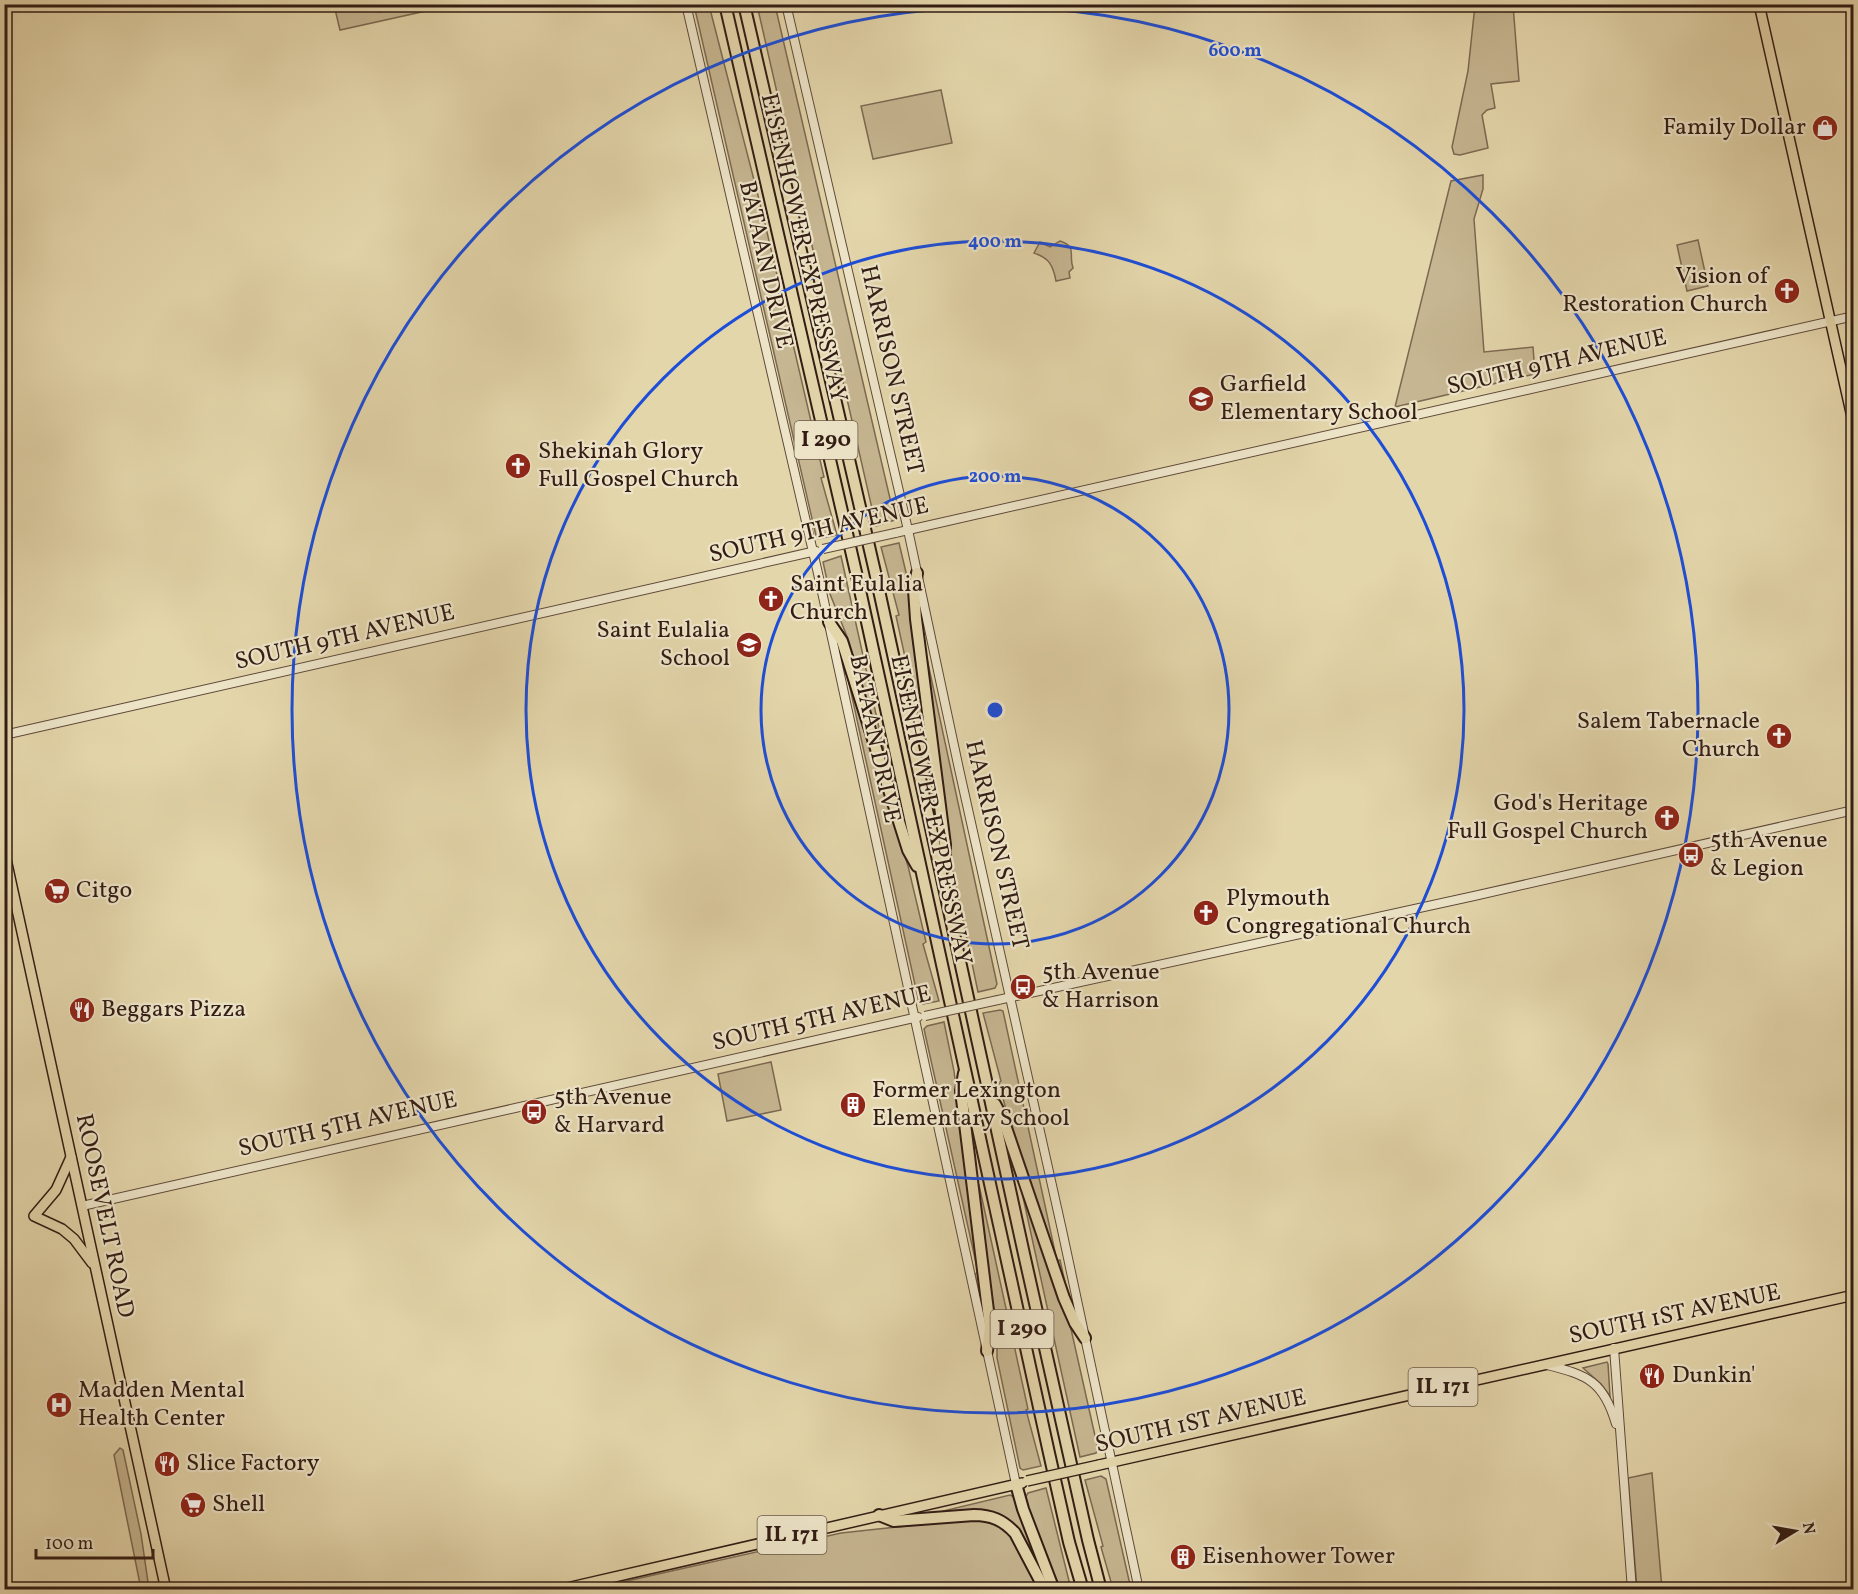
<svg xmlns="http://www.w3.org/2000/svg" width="1858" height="1594" viewBox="0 0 1858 1594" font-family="Vollkorn,serif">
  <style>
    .green { fill: #c6b691; stroke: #7c6952; stroke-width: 1.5 }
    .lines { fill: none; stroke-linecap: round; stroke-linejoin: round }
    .minor-casing { stroke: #5e4a3a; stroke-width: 10 }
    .major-casing { stroke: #321c14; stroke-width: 12 }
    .highway-casing { stroke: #321c14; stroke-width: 14 }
    .minor { stroke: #ede4c8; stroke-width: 8 }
    .major { stroke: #e4d6ab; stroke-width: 9 }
    .highway { stroke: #e4d6ab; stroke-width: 10 }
    .minor-bridge-casing { stroke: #5e4a3a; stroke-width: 10; stroke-linecap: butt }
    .major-bridge-casing { stroke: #321c14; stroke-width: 12; stroke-linecap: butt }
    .minor-bridge { stroke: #ede4c8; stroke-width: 8 }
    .major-bridge { stroke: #e4d6ab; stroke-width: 9 }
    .ring { fill: none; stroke: #1d4ed8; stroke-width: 3 }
    .labels { text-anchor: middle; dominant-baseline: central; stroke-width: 4.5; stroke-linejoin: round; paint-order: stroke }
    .shield { fill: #ede4c8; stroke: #6a584a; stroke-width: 1.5 }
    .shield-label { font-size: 22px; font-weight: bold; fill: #321c14 }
    .poi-label { font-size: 24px; fill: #321c14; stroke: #ede4c8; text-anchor: start }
    .street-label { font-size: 24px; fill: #321c14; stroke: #ede4c8 }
    .centre { fill: #1d4ed8; stroke: #ede4c8; stroke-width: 3 }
    .ring-label { font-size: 18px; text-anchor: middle; font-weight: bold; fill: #1d4ed8; stroke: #ede4c8; stroke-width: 4.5; stroke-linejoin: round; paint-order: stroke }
  </style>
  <rect width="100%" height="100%" fill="#e4d6ab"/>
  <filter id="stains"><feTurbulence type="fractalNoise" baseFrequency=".00333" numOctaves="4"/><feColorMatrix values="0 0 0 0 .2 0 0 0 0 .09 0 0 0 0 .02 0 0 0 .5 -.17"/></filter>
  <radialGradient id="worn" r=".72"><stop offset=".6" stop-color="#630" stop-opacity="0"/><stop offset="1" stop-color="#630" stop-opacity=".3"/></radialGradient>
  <g class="green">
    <path d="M 334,5 L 370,5 L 371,11 L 378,10 L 379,12 L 393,9 L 395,5 L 453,5 L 340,30 Z"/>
    <path d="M 694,5 L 709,5 L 763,215 L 824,477 L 821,478 L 837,535 L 818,539 L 816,536 Z"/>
    <path d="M 757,5 L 775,5 L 895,520 L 876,526 Z"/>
    <path d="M 1475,5 L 1513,5 L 1519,81 L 1491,84 L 1495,108 L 1487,110 L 1482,115 L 1488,148 L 1460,155 L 1454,154 L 1452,147 L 1468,71 Z"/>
    <path d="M 941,90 L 952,143 L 873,159 L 861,106 Z"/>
    <path d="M 1483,175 L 1483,189 L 1474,219 L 1484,352 L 1533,347 L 1535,374 L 1395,407 L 1451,181 Z"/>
    <path d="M 1698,240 L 1708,286 L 1687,291 L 1677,245 Z"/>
    <path d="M 1060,241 C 1078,247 1068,255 1073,268 L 1069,272 L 1070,278 L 1056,281 C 1053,265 1049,258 1034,253 L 1040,242 L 1050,247 Z"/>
    <path d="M 899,543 L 909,585 L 929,752 L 926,753 L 896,616 L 899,615 L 881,547 Z"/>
    <path d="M 841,556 L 889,773 L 848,639 L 830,594 L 823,562 Z"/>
    <path d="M 920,626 L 997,984 L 995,988 L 978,992 L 953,872 Z"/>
    <path d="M 838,643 L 908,866 L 926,942 L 923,944 L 939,1001 L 923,1004 L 919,1003 L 847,674 L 844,674 Z"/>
    <path d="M 1000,1010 L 1003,1011 L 1057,1261 L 1060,1260 L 1066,1287 L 1009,1121 L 999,1083 L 1001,1081 L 983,1013 Z"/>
    <path d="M 944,1022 L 954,1071 L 984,1315 L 975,1274 L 978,1272 L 924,1029 L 927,1026 Z"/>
    <path d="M 771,1062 L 781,1110 L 727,1121 L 718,1074 Z"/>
    <path d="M 979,1185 L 1028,1409 L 1026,1410 L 1041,1466 L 1023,1470 L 1020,1468 L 997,1358 L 997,1332 L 977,1186 Z"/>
    <path d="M 1021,1188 L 1071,1329 L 1098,1449 L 1096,1453 L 1080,1457 Z"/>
    <path d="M 1607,1362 L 1608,1364 L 1610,1396 L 1601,1384 L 1583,1368 Z"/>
    <path d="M 120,1448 L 123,1450 L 141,1534 L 149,1589 L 141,1589 L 114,1455 Z"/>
    <path d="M 1652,1473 L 1662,1589 L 1637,1589 L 1628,1478 Z"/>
    <path d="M 1101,1476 L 1106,1479 L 1131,1589 L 1113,1589 L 1101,1547 L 1103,1546 L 1085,1480 Z"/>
    <path d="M 1046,1488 L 1071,1589 L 1057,1589 L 1027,1507 L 1025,1498 L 1028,1493 Z"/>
    <path d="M 1010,1495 L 1014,1497 L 1047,1580 L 999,1515 L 990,1511 L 943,1513 L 943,1511 Z"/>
    <path d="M 971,1519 L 987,1519 L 1008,1531 L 1041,1590 L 587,1590 L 841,1533 Z"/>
  </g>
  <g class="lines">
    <g class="minor-casing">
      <g id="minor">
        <path d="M 686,4 L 817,569 L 1016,1484"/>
        <path d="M 786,4 L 908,530 L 959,769 L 1062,1230 L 1139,1590"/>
        <path d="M 895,533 L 1854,316"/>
        <path d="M 4,735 L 816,551"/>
        <path d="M 998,1000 L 1474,896 L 1854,810"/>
        <path d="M 82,1206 L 918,1017"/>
        <path d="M 1614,1348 L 1632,1590"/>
        <path d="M 1547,1365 C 1588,1375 1604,1382 1616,1424"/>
      </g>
    </g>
    <g class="major-casing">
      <g id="major">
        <path d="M 1759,4 L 1854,426"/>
        <path d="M 4,850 L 166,1590"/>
        <path d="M 71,1157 L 56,1190 L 34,1216 L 62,1229 L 74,1239 L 92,1263"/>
        <path d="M 1099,1465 L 1854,1295"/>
        <path d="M 558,1590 L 1022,1483"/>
      </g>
    </g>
    <g class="highway-casing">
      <g id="highway">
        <path d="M 725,4 L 858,581 L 1049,1453 L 1069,1542 L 1083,1590"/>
        <path d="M 744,4 L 875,572 L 1024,1254 L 1088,1540 L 1101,1590"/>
        <path d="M 917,573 L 914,590 L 916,619 L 945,845 L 944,868"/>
        <path d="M 829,622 L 842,641 L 908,850 L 917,866"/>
        <path d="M 964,1073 L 961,1091 L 990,1327 L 987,1351"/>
        <path d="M 995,1104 L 1003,1119 L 1064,1298 L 1075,1323 L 1085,1338"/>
        <path d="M 1016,1484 L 1023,1509 L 1054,1590"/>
        <path d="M 879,1515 L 894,1521 L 974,1515 C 991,1515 1003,1520 1015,1533 L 1045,1590"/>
      </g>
    </g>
    <use href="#minor" class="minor"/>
    <use href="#major" class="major"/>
    <use href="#highway" class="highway"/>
    <g class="minor-bridge-casing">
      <g id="minor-bridge">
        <path d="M 823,549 L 895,533"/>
        <path d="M 925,1016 L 998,1000"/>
      </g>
    </g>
    <g class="major-bridge-casing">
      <path id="major-bridge" d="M 1027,1481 L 1099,1465"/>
    </g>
    <use href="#minor-bridge" class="minor-bridge"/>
    <use href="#major-bridge" class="major-bridge"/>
  </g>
  <g class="ring">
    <circle cx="995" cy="710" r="234"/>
    <circle cx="995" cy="710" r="469"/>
    <circle cx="995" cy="710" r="703"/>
  </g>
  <defs>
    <g id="shop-disc" transform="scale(1.35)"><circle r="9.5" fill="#8f2418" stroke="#ede4c8"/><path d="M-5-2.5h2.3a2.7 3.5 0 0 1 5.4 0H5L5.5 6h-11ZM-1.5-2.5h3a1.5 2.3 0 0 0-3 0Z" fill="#fff"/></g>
    <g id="church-disc" transform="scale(1.35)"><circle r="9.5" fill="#8f2418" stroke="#ede4c8"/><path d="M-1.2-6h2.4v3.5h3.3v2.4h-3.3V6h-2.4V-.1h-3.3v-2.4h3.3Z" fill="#fff"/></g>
    <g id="school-disc" transform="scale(1.35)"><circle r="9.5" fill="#8f2418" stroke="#ede4c8"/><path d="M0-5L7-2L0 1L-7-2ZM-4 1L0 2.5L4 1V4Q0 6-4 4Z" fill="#fff"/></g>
    <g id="bus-disc" transform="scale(1.35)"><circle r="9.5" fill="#8f2418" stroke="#ede4c8"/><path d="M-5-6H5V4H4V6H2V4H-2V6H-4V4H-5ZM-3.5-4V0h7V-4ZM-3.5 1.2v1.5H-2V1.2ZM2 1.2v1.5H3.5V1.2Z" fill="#fff"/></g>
    <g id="supermarket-disc" transform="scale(1.35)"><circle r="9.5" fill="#8f2418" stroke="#ede4c8"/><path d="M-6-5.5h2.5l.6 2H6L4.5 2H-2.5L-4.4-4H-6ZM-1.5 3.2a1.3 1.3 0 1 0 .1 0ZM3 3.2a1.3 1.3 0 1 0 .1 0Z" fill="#fff"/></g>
    <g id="restaurant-disc" transform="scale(1.35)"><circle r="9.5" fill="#8f2418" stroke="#ede4c8"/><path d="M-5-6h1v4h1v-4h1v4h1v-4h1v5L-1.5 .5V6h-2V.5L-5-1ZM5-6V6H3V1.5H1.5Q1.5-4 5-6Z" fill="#fff"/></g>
    <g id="building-disc" transform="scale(1.35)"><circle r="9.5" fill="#8f2418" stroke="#ede4c8"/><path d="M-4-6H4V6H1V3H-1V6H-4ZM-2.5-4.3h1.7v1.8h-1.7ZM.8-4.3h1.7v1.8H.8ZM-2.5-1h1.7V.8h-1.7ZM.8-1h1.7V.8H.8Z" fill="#fff"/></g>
    <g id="hospital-disc" transform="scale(1.35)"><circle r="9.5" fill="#8f2418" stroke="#ede4c8"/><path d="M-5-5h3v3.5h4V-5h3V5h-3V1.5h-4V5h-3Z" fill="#fff"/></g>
  </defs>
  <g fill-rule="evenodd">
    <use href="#shop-disc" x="1825" y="128"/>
    <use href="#church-disc" x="1787" y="291"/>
    <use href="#school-disc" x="1201" y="399"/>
    <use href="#church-disc" x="518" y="466"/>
    <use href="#church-disc" x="771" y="599"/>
    <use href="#school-disc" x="749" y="645"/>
    <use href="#church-disc" x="1779" y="736"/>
    <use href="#church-disc" x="1667" y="818"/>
    <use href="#bus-disc" x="1691" y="855"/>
    <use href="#supermarket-disc" x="57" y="891"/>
    <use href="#church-disc" x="1206" y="913"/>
    <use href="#bus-disc" x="1023" y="987"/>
    <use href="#restaurant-disc" x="82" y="1010"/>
    <use href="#building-disc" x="853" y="1105"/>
    <use href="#bus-disc" x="534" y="1112"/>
    <use href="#restaurant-disc" x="1652" y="1376"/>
    <use href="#hospital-disc" x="59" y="1405"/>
    <use href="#restaurant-disc" x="167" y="1464"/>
    <use href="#supermarket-disc" x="193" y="1505"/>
    <use href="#building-disc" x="1183" y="1557"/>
  </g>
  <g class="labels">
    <g class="shield">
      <rect x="794.5" y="421" width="63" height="38" rx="4.5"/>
      <rect x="990.5" y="1310" width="63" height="38" rx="4.5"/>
      <rect x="1408.5" y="1368" width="69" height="38" rx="4.5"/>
      <rect x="757.5" y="1516" width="69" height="38" rx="4.5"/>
    </g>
    <g class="shield-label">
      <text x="826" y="440">I 290</text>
      <text x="1022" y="1329">I 290</text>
      <text x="1443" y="1387">IL 171</text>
      <text x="792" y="1535">IL 171</text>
    </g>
    <g class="poi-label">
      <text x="1806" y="128" text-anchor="end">Family Dollar</text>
      <text x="1768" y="277" text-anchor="end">Vision of<tspan x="1768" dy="28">Restoration Church</tspan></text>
      <text x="1220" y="385">Garfield<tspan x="1220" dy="28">Elementary School</tspan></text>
      <text x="538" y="452">Shekinah Glory<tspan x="538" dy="28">Full Gospel Church</tspan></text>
      <text x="790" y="585">Saint Eulalia<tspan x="790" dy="28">Church</tspan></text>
      <text x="730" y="631" text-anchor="end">Saint Eulalia<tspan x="730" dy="28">School</tspan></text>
      <text x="1760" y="722" text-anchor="end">Salem Tabernacle<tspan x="1760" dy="28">Church</tspan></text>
      <text x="1648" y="804" text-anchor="end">God's Heritage<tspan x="1648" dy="28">Full Gospel Church</tspan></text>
      <text x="1710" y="841">5th Avenue<tspan x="1710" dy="28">&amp; Legion</tspan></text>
      <text x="76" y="891">Citgo</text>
      <text x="1226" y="899">Plymouth<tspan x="1226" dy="28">Congregational Church</tspan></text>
      <text x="1042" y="973">5th Avenue<tspan x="1042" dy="28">&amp; Harrison</tspan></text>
      <text x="101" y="1010">Beggars Pizza</text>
      <text x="872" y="1091">Former Lexington<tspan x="872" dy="28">Elementary School</tspan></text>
      <text x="554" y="1098">5th Avenue<tspan x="554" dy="28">&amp; Harvard</tspan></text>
      <text x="1672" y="1376">Dunkin'</text>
      <text x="78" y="1391">Madden Mental<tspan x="78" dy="28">Health Center</tspan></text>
      <text x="186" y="1464">Slice Factory</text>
      <text x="212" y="1505">Shell</text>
      <text x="1202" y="1557">Eisenhower Tower</text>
    </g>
    <g class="street-label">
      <text transform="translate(803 248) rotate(77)">EISENHOWER EXPRESSWAY</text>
      <text transform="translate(765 265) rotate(77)">BATAAN DRIVE</text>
      <text transform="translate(1557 363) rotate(-13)">SOUTH 9TH AVENUE</text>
      <text transform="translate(891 370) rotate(77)">HARRISON STREET</text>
      <text transform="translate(819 531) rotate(-13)">SOUTH 9TH AVENUE</text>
      <text transform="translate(345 638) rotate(-13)">SOUTH 9TH AVENUE</text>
      <text transform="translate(874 739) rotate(78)">BATAAN DRIVE</text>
      <text transform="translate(930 810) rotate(78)">EISENHOWER EXPRESSWAY</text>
      <text transform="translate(996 845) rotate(77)">HARRISON STREET</text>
      <text transform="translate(822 1019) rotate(-13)">SOUTH 5TH AVENUE</text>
      <text transform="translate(348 1125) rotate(-13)">SOUTH 5TH AVENUE</text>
      <text transform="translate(104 1216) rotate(78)">ROOSEVELT ROAD</text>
      <text transform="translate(1675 1315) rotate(-12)">SOUTH 1ST AVENUE</text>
      <text transform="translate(1201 1422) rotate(-13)">SOUTH 1ST AVENUE</text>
    </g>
  </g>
  <circle cx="995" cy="710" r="9" class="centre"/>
  <g class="ring-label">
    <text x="1235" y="56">600 m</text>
    <text x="995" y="247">400 m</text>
    <text x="995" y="482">200 m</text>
  </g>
  <rect width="1858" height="1594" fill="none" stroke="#e4d6ab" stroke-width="24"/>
  <rect x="6" y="6" width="1846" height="1582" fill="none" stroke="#321c14" stroke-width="3"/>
  <rect x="12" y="12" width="1834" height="1570" fill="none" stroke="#321c14" stroke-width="1.5"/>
  <g transform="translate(1795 1531) rotate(79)" stroke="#ede4c8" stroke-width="4.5" paint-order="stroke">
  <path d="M0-4.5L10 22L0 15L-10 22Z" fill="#321c14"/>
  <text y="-9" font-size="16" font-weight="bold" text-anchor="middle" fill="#321c14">N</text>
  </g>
  <path d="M36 1549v9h117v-9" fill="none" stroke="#321c14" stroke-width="3"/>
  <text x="45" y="1549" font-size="18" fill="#321c14" stroke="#ede4c8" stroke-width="4.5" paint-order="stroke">100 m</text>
  <rect width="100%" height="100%" filter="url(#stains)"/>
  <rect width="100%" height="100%" fill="url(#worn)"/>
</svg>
